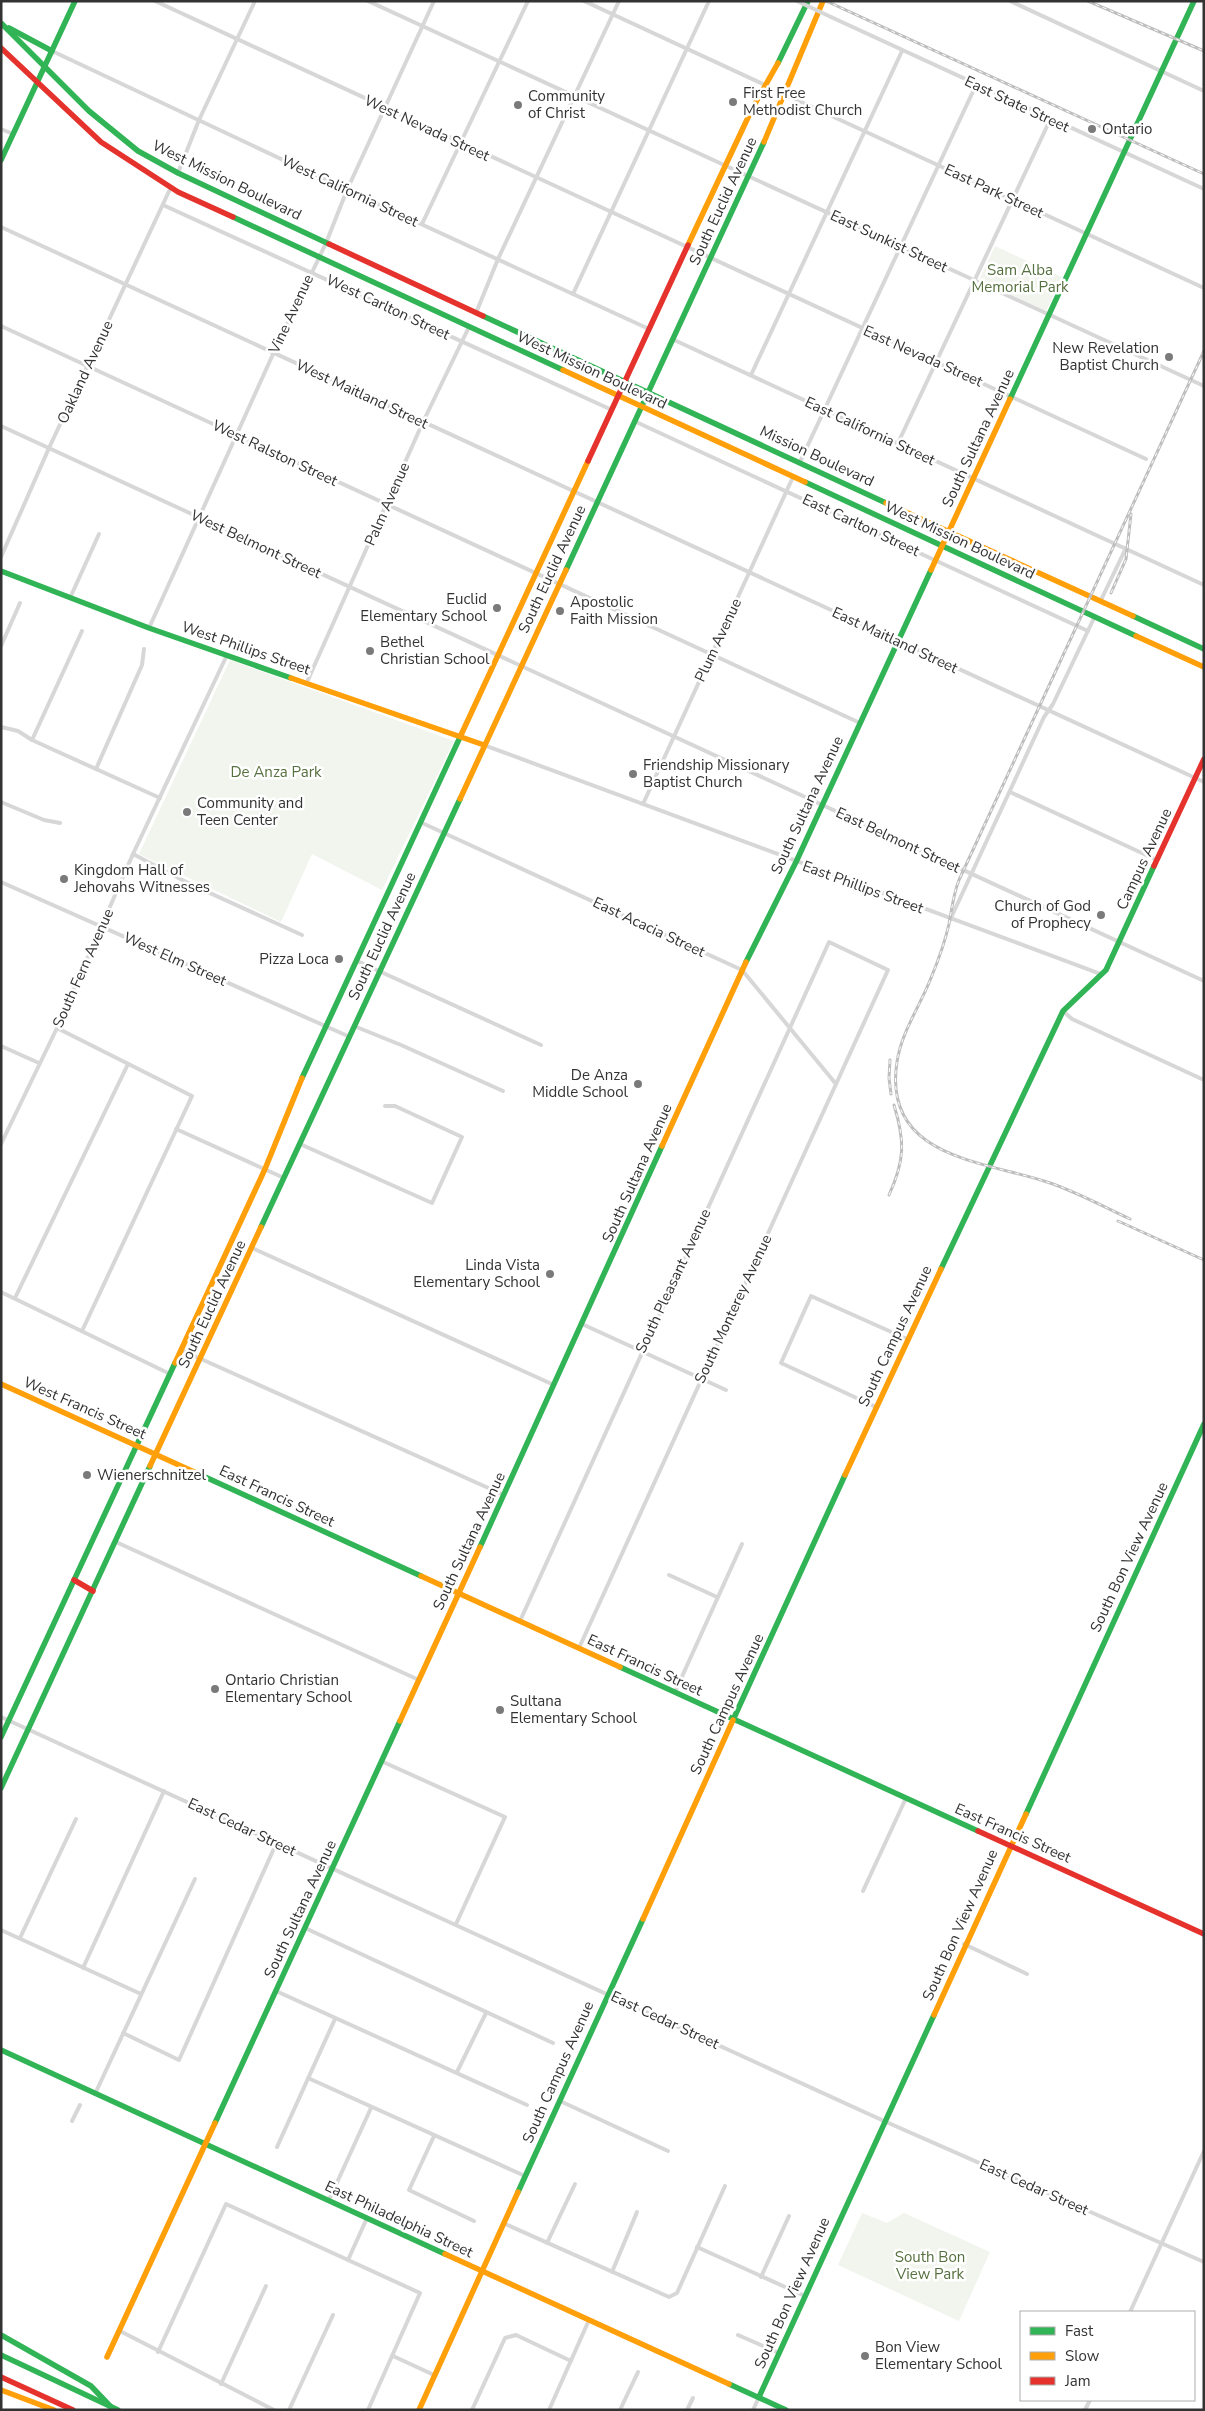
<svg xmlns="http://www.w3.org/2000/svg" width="1205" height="2411" viewBox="0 0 1205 2411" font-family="'Nunito Sans',sans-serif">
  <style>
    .green { fill: #f1f5ed }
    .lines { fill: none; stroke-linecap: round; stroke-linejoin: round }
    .street { stroke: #d7d7d7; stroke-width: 4 }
    .fast { stroke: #30b455; stroke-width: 5.5 }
    .slow { stroke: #ff9f0a; stroke-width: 5.5 }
    .jam { stroke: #e5322d; stroke-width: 5.5 }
    .rail-casing { stroke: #bebebe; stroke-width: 3 }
    .rail { stroke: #fff; stroke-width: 1; stroke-dasharray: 4; stroke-linecap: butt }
    .street-bridge { stroke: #d7d7d7; stroke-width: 4 }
    .poi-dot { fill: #7a7a7a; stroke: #fff; stroke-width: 2 }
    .labels { text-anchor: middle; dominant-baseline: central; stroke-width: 5; stroke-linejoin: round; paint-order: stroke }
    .poi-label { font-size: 15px; fill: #333; stroke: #fff; text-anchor: start }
    .street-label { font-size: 15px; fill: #333; stroke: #fff }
    .park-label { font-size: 15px; fill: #56703f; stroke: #fff }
  </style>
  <rect width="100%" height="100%" fill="#fff"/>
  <g class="green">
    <path d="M 995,246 L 1062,277 L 1046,311 L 979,280 Z"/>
    <path d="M 230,660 L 454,741 L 382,890 L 312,854 L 281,922 L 139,854 Z"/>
    <path d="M 862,2213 L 887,2223 L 904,2213 L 990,2252 L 959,2321 L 838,2265 Z"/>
  </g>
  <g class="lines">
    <g class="street">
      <path d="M 155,1 L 1146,459"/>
      <path d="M 368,1 L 1204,386"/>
      <path d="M 584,1 L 765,85"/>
      <path d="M 1010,1 L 1204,91"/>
      <path d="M 831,17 L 1204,189"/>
      <path d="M 52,51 L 347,190 L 649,329"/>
      <path d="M 784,94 L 1204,288"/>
      <path d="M 1,129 L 13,134"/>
      <path d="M 178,173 L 199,120 L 255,1"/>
      <path d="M 163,205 L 612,410"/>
      <path d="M 422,224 L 528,1"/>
      <path d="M 1,227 L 1204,782"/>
      <path d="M 573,294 L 709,1"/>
      <path d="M 476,313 L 498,259 L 619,1"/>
      <path d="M 1,326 L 860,723"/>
      <path d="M 672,339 L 1204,585"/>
      <path d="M 751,375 L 902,51"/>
      <path d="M 634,421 L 1088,631"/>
      <path d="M 1,426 L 1204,981"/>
      <path d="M 898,443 L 1050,120"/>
      <path d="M 800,462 L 976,85"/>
      <path d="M 1,557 L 49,448 L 171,187"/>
      <path d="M 70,598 L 99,534"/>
      <path d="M 1101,600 L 1126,548"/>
      <path d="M 149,628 L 274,352 L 326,243 L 347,190 L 434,1"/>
      <path d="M 1,646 L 20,603"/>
      <path d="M 307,682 L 423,422 L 469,327"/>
      <path d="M 1,727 L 18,731 L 32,740 L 160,798"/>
      <path d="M 32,740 L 82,631"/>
      <path d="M 484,745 L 1101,974"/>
      <path d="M 96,769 L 142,665 L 144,649"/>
      <path d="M 1010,792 L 1157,860"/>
      <path d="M 1,802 L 44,820 L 60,823"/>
      <path d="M 643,804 L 793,477"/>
      <path d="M 420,822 L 742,970 L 836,1084"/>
      <path d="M 133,854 L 190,884 L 302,935"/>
      <path d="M 1,882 L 350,1037"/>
      <path d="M 950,920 L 1044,717 L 1053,704 L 1095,616"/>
      <path d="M 357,961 L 541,1045"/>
      <path d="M 1063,1011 L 1072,1019 L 1204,1080"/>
      <path d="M 354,1026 L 401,1045 L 503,1091"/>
      <path d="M 57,1028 L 192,1096 L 82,1331"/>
      <path d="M 1,1046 L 39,1063"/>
      <path d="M 176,1129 L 284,1178"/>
      <path d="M 1,1144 L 57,1028 L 133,854 L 227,655"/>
      <path d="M 300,1144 L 432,1203 L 462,1137 L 395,1106 L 385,1106"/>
      <path d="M 252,1248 L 554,1385"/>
      <path d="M 1,1292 L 170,1374"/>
      <path d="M 15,1298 L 128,1064"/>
      <path d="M 582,1324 L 726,1390"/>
      <path d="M 181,1350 L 504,1495"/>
      <path d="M 876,1407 L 781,1363 L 811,1296 L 907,1339"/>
      <path d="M 116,1542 L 419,1680"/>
      <path d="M 669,1575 L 717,1597"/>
      <path d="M 520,1621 L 829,942 L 888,970 L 579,1648"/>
      <path d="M 675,1692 L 742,1544"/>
      <path d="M 1,1717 L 884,2121 L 1204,2262"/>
      <path d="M 381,1761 L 505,1817 L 456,1924"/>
      <path d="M 863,1891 L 906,1798"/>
      <path d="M 305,1928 L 553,2043"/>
      <path d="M 1,1930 L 141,1994"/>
      <path d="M 20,1938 L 76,1819"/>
      <path d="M 964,1944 L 1027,1974"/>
      <path d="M 83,1968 L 164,1791"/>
      <path d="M 276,1991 L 527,2105"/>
      <path d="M 123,2033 L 179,2060 L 276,1844"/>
      <path d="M 457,2072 L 486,2013"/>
      <path d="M 308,2078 L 525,2176"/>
      <path d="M 95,2094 L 195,1879"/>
      <path d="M 560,2101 L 668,2151"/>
      <path d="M 72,2121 L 80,2105"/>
      <path d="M 434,2136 L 409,2190 L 474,2221"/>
      <path d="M 277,2147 L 335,2019"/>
      <path d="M 329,2200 L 371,2108"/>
      <path d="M 503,2223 L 669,2297 L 677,2293 L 725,2186"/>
      <path d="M 547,2243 L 575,2184"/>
      <path d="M 697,2247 L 805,2296"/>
      <path d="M 348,2260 L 367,2218"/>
      <path d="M 612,2272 L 637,2212"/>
      <path d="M 761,2277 L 789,2216"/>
      <path d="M 1130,2312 L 1204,2151"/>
      <path d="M 120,2331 L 274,2410"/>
      <path d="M 738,2335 L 779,2353"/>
      <path d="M 158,2352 L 226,2204 L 420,2293 L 368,2410"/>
      <path d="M 393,2356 L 434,2375"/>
      <path d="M 221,2384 L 266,2286"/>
      <path d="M 289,2410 L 333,2315"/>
      <path d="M 472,2410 L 505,2338 L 516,2335 L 571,2361"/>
      <path d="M 549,2410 L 589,2320"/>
      <path d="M 620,2410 L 638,2372"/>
      <path d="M 687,2410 L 693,2398"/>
      <path d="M 753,2410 L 759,2397"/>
      <path d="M 1085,2410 L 1090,2400"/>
    </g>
    <g class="fast">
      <path d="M 1,23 L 89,111 L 138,151 L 178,173 L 329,244"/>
      <path d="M 9,28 L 52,51"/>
      <path d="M 778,63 L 808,1"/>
      <path d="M 1,160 L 75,1"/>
      <path d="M 233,217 L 563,370"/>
      <path d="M 483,316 L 886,503"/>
      <path d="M 1010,399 L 1194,1"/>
      <path d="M 805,482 L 1136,636"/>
      <path d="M 566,570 L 764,142"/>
      <path d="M 1,571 L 149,628 L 291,678"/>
      <path d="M 1133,616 L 1204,649"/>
      <path d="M 746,962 L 796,862 L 931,570"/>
      <path d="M 302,1078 L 461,735"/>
      <path d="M 261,1227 L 460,799"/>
      <path d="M 941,1269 L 1063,1011 L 1106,970 L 1154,866"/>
      <path d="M 203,1476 L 421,1576"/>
      <path d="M 480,1547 L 662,1146"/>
      <path d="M 620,1667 L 978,1831"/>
      <path d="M 733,1720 L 845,1475"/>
      <path d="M 1,1737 L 175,1363"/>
      <path d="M 1,1788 L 150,1466"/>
      <path d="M 1026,1814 L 1204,1424"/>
      <path d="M 1,2050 L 445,2254"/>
      <path d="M 215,2123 L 400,1721"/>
      <path d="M 518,2192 L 643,1919"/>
      <path d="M 1,2335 L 91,2386 L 111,2407"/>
      <path d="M 1,2355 L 118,2410"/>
      <path d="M 729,2384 L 786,2410"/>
      <path d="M 759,2397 L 934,2015"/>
    </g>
    <g class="slow">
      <path d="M 764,142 L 823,1"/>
      <path d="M 688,245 L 752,109 L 778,63"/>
      <path d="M 563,370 L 805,482"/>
      <path d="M 886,503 L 1133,616"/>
      <path d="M 931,570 L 1010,399"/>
      <path d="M 1136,636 L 1204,667"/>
      <path d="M 291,678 L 484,745"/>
      <path d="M 461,735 L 588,461"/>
      <path d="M 460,799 L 566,570"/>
      <path d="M 662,1146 L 746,962"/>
      <path d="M 175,1363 L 265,1169 L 302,1078"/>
      <path d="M 1,1384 L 203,1476"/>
      <path d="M 150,1466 L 261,1227"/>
      <path d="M 845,1475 L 941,1269"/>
      <path d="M 421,1576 L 620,1667"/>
      <path d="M 400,1721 L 480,1547"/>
      <path d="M 643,1919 L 733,1720"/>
      <path d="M 934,2015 L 1026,1814"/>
      <path d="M 445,2254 L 729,2384"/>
      <path d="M 107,2357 L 215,2123"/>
      <path d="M 1,2390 L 54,2410"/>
      <path d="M 419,2410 L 518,2192"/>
    </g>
    <g class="jam">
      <path d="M 1,48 L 101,142 L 178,192 L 233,217"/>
      <path d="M 329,244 L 483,316"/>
      <path d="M 588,461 L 688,245"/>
      <path d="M 1154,866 L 1204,759"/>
      <path d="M 74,1580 L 93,1591"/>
      <path d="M 978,1831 L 1204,1934"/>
      <path d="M 1,2377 L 73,2410"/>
    </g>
    <g class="rail-casing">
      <g id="rail">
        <path d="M 826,1 L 1204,174"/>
        <path d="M 1088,1 L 1204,51"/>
        <path d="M 1111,593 L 1126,559 L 1131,514"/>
        <path d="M 890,1060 L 889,1078 L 891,1094"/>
        <path d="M 889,1195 C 905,1160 905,1141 894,1105"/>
        <path d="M 1130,1219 C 1102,1206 1075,1191 1047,1182 C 984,1161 882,1158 897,1062 C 901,1033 920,1006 931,978 C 938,961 945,942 949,924 C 952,909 953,895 959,880 L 1204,351"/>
        <path d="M 1118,1221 L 1204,1260"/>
      </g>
    </g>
    <use href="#rail" class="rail"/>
    <path class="street-bridge" d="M 797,1 L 831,17"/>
  </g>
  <g class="poi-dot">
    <circle cx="733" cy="102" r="5"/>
    <circle cx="518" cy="105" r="5"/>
    <circle cx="1092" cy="129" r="5"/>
    <circle cx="1169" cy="357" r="5"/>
    <circle cx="497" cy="608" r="5"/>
    <circle cx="560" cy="611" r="5"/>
    <circle cx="370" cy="651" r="5"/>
    <circle cx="633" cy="774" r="5"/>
    <circle cx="187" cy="812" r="5"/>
    <circle cx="64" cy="879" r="5"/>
    <circle cx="1101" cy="915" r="5"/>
    <circle cx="339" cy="959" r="5"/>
    <circle cx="638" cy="1084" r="5"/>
    <circle cx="550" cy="1274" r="5"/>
    <circle cx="87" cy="1475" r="5"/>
    <circle cx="215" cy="1689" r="5"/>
    <circle cx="500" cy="1710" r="5"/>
    <circle cx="865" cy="2356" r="5"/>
  </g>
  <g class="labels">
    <g class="poi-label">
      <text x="743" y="93">First Free<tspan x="743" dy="17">Methodist Church</tspan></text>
      <text x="528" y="96">Community<tspan x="528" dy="17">of Christ</tspan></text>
      <text x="1102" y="129">Ontario</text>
      <text x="1159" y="348" text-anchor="end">New Revelation<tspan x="1159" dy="17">Baptist Church</tspan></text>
      <text x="487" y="599" text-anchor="end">Euclid<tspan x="487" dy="17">Elementary School</tspan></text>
      <text x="570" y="602">Apostolic<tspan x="570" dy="17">Faith Mission</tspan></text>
      <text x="380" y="642">Bethel<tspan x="380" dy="17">Christian School</tspan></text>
      <text x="643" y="765">Friendship Missionary<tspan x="643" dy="17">Baptist Church</tspan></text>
      <text x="197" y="803">Community and<tspan x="197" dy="17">Teen Center</tspan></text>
      <text x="74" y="870">Kingdom Hall of<tspan x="74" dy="17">Jehovahs Witnesses</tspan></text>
      <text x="1091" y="906" text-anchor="end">Church of God<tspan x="1091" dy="17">of Prophecy</tspan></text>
      <text x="329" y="959" text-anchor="end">Pizza Loca</text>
      <text x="628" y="1075" text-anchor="end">De Anza<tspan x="628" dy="17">Middle School</tspan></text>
      <text x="540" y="1265" text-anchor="end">Linda Vista<tspan x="540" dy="17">Elementary School</tspan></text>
      <text x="97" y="1475">Wienerschnitzel</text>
      <text x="225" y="1680">Ontario Christian<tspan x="225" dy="17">Elementary School</tspan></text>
      <text x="510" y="1701">Sultana<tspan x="510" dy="17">Elementary School</tspan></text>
      <text x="875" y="2347">Bon View<tspan x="875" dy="17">Elementary School</tspan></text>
    </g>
    <g class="street-label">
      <text transform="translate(1017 104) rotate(25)">East State Street</text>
      <text transform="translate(427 128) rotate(25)">West Nevada Street</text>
      <text transform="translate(227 180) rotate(26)">West Mission Boulevard</text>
      <text transform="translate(350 191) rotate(25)">West California Street</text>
      <text transform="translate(994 191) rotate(25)">East Park Street</text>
      <text transform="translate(723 201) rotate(-65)">South Euclid Avenue</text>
      <text transform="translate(889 241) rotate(25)">East Sunkist Street</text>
      <text transform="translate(388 307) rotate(25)">West Carlton Street</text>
      <text transform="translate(291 314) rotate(-65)">Vine Avenue</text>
      <text transform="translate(923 356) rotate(24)">East Nevada Street</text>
      <text transform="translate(592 370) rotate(25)">West Mission Boulevard</text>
      <text transform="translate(85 372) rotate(-65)">Oakland Avenue</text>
      <text transform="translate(362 394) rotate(25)">West Maitland Street</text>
      <text transform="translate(870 431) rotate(25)">East California Street</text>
      <text transform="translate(978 438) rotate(-65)">South Sultana Avenue</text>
      <text transform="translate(275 453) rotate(25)">West Ralston Street</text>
      <text transform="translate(817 456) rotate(25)">Mission Boulevard</text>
      <text transform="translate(387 504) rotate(-66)">Palm Avenue</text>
      <text transform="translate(861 525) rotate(25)">East Carlton Street</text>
      <text transform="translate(960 540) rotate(25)">West Mission Boulevard</text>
      <text transform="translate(256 544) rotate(25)">West Belmont Street</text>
      <text transform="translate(552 569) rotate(-65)">South Euclid Avenue</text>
      <text transform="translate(718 640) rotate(-65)">Plum Avenue</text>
      <text transform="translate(895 640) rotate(25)">East Maitland Street</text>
      <text transform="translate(246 648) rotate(19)">West Phillips Street</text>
      <text transform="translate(807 805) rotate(-65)">South Sultana Avenue</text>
      <text transform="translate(898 840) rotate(25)">East Belmont Street</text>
      <text transform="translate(1144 859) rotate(-65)">Campus Avenue</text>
      <text transform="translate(863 887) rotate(20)">East Phillips Street</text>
      <text transform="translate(649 927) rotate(25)">East Acacia Street</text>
      <text transform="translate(382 936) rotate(-65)">South Euclid Avenue</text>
      <text transform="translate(175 959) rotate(24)">West Elm Street</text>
      <text transform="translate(83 968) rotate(-66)">South Fern Avenue</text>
      <text transform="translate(637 1173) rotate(-66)">South Sultana Avenue</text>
      <text transform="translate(673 1281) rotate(-65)">South Pleasant Avenue</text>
      <text transform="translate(212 1304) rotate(-65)">South Euclid Avenue</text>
      <text transform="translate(733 1309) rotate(-65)">South Monterey Avenue</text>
      <text transform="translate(895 1336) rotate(-65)">South Campus Avenue</text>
      <text transform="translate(85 1408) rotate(24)">West Francis Street</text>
      <text transform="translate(277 1496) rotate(25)">East Francis Street</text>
      <text transform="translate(469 1541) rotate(-65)">South Sultana Avenue</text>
      <text transform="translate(1129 1557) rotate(-65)">South Bon View Avenue</text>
      <text transform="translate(645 1665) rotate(25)">East Francis Street</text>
      <text transform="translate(727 1704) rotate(-65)">South Campus Avenue</text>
      <text transform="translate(242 1827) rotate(25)">East Cedar Street</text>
      <text transform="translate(1013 1833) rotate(24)">East Francis Street</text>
      <text transform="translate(300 1909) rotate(-65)">South Sultana Avenue</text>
      <text transform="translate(960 1925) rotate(-66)">South Bon View Avenue</text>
      <text transform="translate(665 2020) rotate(25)">East Cedar Street</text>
      <text transform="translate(558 2072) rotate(-66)">South Campus Avenue</text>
      <text transform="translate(1034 2187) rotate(24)">East Cedar Street</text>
      <text transform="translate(399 2219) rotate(25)">East Philadelphia Street</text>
      <text transform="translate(792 2293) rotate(-66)">South Bon View Avenue</text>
    </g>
    <g class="park-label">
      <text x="1020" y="270">Sam Alba<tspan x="1020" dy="17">Memorial Park</tspan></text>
      <text x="276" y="772">De Anza Park</text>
      <text x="930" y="2257">South Bon<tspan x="930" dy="17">View Park</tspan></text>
    </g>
  </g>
  <rect width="1205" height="2411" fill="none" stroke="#333333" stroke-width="5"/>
  <rect x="1020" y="2311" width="175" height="90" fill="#ffffff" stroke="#adadad"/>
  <rect x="1030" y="2327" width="25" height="8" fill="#30b455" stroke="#adadad"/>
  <text x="1065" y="2336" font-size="15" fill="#333333">Fast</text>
  <rect x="1030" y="2352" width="25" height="8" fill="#ff9f0a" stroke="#adadad"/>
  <text x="1065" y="2361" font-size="15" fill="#333333">Slow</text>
  <rect x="1030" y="2377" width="25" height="8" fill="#e5322d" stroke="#adadad"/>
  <text x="1065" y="2386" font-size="15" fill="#333333">Jam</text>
</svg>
